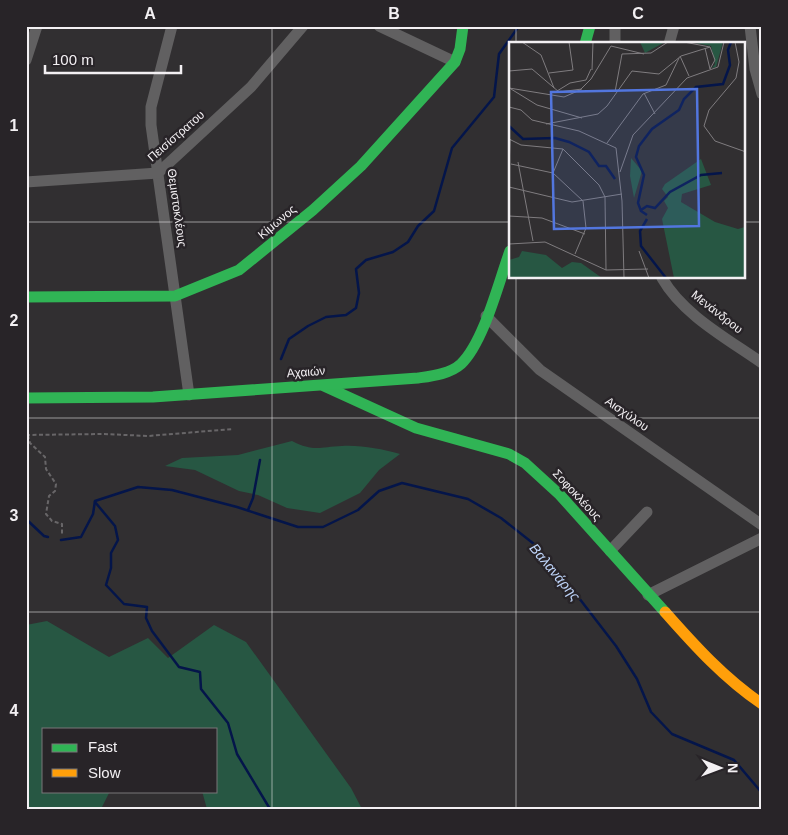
<svg xmlns="http://www.w3.org/2000/svg" width="788" height="835" viewBox="0 0 788 835" font-family="Helvetica,sans-serif">
  <style>
    .green { fill: #275743 }
    .lines { fill: none; stroke-linecap: round; stroke-linejoin: round }
    .stream { stroke: #04154a; stroke-width: 2.5 }
    .path { stroke: #686668; stroke-width: 2; stroke-dasharray: 4 2.5; stroke-linecap: butt }
    .street { stroke: #616061; stroke-width: 11 }
    .fast { stroke: #30b455; stroke-width: 11 }
    .slow { stroke: #ff9f0a; stroke-width: 11 }
    .grid { fill: none; stroke: #f3f0f3; stroke-width: 1; stroke-opacity: 0.55 }
    .labels { text-anchor: middle; dominant-baseline: central; stroke-width: 5; stroke-linejoin: round; paint-order: stroke }
    .street-label { font-size: 12px; fill: #f3f0f3; stroke: #282428 }
    .water-label { font-size: 14px; font-style: italic; fill: #bed4f9; stroke: #282428 }
    .inset-river { fill: none; stroke: #04154a; stroke-width: 2.5 }
    .inset-road { fill: none; stroke: #7f7c7f; stroke-width: 1 }
    .view { fill: #5276df; fill-opacity: 0.15; stroke: #5276df; stroke-width: 2.5 }
    .inset-edge { fill: none; stroke: #f3f0f3; stroke-width: 2.5 }
    .neatline { fill: none; stroke: #f3f0f3; stroke-width: 2 }
    .grid-label { font-size: 16px; text-anchor: middle; font-weight: bold; fill: #f3f0f3 }
  </style>
  <rect width="100%" height="100%" fill="#312f31"/>
  <g class="green">
    <path d="M 292,441 C 314,452 319,447 342,446 C 362,445 381,449 400,454 L 379,470 L 360,493 L 320,513 L 287,508 L 258,495 L 239,491 L 195,470 L 165,466 L 182,458 L 238,455 Z"/>
    <path d="M 47,621 L 109,657 L 148,638 L 168,658 L 214,625 L 246,642 L 351,788 L 362,809 L 207,809 L 202,791 L 216,791 L 216,729 L 44,729 L 44,791 L 110,791 L 101,809 L 26,809 L 26,625 Z"/>
  </g>
  <g class="lines">
    <g class="stream">
      <path d="M 281,359 L 289,339 L 308,326 L 326,317 L 346,315 L 356,308 L 359,293 L 356,269 L 366,260 L 393,252 L 408,242 L 418,226 L 434,211 L 452,148 L 494,97 L 499,54 L 519,26"/>
      <path d="M 95,502 L 115,526 L 118,540 L 111,553 L 111,568 L 106,585 L 124,604 L 147,607 L 146,618 L 152,631 L 179,667 L 200,672 L 201,689 L 228,723 L 237,754 L 270,809"/>
      <path d="M 248,510 L 253,498 L 260,460"/>
      <path d="M 26,519 L 44,536 L 48,537"/>
      <path d="M 61,540 L 81,537 L 93,514 L 95,501 L 138,487 L 172,490 L 237,507 L 298,527 L 323,527 L 358,510 L 379,491 L 402,483 L 468,499 L 501,518 L 534,544 L 562,576 L 616,646 L 637,679 L 651,712 L 672,734 L 734,760 L 762,793"/>
    </g>
    <g class="path">
      <path d="M 26,435 L 104,434 L 148,436 L 233,429"/>
      <path d="M 28,435 L 30,443 L 45,457 L 46,469 L 56,484 L 55,491 L 49,496 L 46,514 L 52,521 L 62,524 L 62,534"/>
    </g>
    <g class="street">
      <path d="M 172,26 L 151,107 L 151,125 L 189,395"/>
      <path d="M 379,26 L 455,62"/>
      <path d="M 615,26 L 615,44"/>
      <path d="M 750,26 L 755,69 L 762,94"/>
      <path d="M 669,44 L 674,26"/>
      <path d="M 26,60 L 37,26"/>
      <path d="M 26,182 L 158,173 L 251,87 L 303,26"/>
      <path d="M 662,278 C 683,315 728,339 762,363"/>
      <path d="M 486,316 L 540,370 L 762,525"/>
      <path d="M 610,551 L 647,512"/>
      <path d="M 648,595 L 762,538"/>
    </g>
    <g class="fast">
      <path d="M 585,44 L 590,26"/>
      <path d="M 26,297 L 175,296 L 239,270 L 313,210 L 361,166 L 455,62 L 460,49 L 463,26"/>
      <path d="M 324,386 L 416,428 L 509,454 L 525,463 L 560,495 L 665,612"/>
      <path d="M 26,398 L 153,397 L 418,378 C 432,376 450,374 461,364 C 484,342 499,281 510,251"/>
    </g>
    <path class="slow" d="M 665,612 C 695,646 724,678 762,704"/>
  </g>
  <path class="grid" d="M 272,26 L 272,809M 516,26 L 516,44M 26,222 L 510,222M 744,222 L 762,222M 516,278 L 516,809M 26,418 L 762,418M 26,612 L 762,612"/>
  <g class="labels">
    <g class="street-label">
      <text transform="translate(176 136) rotate(-41)">Πεισίστρατου</text>
      <text transform="translate(177 208) rotate(82)">Θεμιστοκλέους</text>
      <text transform="translate(277 222) rotate(-40)">Κίμωνος</text>
      <text transform="translate(717 312) rotate(38)">Μενάνδρου</text>
      <text transform="translate(306 372) rotate(-4)">Αχαιών</text>
      <text transform="translate(627 414) rotate(35)">Αισχύλου</text>
      <text transform="translate(577 495) rotate(47)">Σοφοκλέους</text>
    </g>
    <g class="water-label">
      <text transform="translate(555 572) rotate(50)">Βαλανάρης</text>
    </g>
  </g>
  <g transform="translate(509 42)">
    <rect width="236" height="236" fill="#312f31"/>
    <path d="M 131,0 L 156,0 L 136,11 ZM 181,0 L 214,0 L 207,25 L 203,26 L 206,22 L 202,4 ZM 122,116 L 133,129 L 125,156 L 121,134 ZM 192,117 L 202,143 L 173,152 L 172,160 L 206,180 L 229,187 L 236,185 L 236,236 L 165,236 L 153,177 L 159,166 L 155,159 L 159,155 L 153,147 L 156,142 ZM 13,209 L 37,213 L 53,226 L 63,220 L 72,221 L 93,236 L 0,236 L 0,218 L 10,215 Z" fill="#275743"/>
    <path class="inset-river" d="M 0,84 L 14,97 L 46,96 L 60,100 L 80,110 L 90,124 L 97,124 L 106,137M 132,168 L 138,164 L 146,166 L 161,150 L 192,133 L 213,131M 138,173 L 132,169 L 129,161 L 135,133 L 127,115 L 130,104 L 143,87 L 170,68 L 175,57 L 187,45 L 214,42 L 221,23 L 219,8 L 222,0M 138,177 L 131,189 L 132,204 L 157,236"/>
    <path class="inset-road" d="M 13,0 L 32,13 L 45,46M 175,0 L 201,5 L 206,18 L 201,27M 226,0 L 230,20 L 227,36 L 200,68 L 195,84 L 206,99 L 237,110M 196,6 L 201,27M 171,14 L 180,34M 83,28 L 84,0M 0,29 L 23,27 L 50,50 L 73,47M 40,31 L 64,28 L 60,0M 0,46 L 55,55 L 71,48 L 82,37 L 102,4 L 135,12M 2,47 L 28,63 L 73,76M 48,49 L 61,41 L 77,38 L 82,27M 106,50 L 113,12 L 142,11 L 159,0M 135,51 L 146,72M 0,65 L 12,68 L 23,78 L 70,89 L 107,106 L 113,159 L 115,236M 37,82 L 89,72 L 98,64 L 123,29 L 150,32 L 172,14 L 201,5M 0,97 L 12,103 L 54,107 L 90,143 L 96,155 L 97,228M 98,101 L 134,52 L 157,43 L 170,16M 9,120 L 24,199M 2,122 L 44,131 L 74,159 L 77,186 L 66,212M 0,129 L 1,97M 111,130 L 124,93 L 178,36 L 209,25 L 215,0M 44,131 L 54,107M 0,145 L 63,160 L 113,152M 0,174 L 33,176 L 76,192M 0,202 L 36,200 L 97,228 L 139,227M 130,209 L 140,236"/>
    <path class="view" d="M 188,47 L 190,184 L 45,187 L 42,50 Z"/>
    <rect width="236" height="236" class="inset-edge"/>
  </g>
  <rect width="788" height="835" fill="none" stroke="#282428" stroke-width="55"/>
  <rect x="42" y="728" width="175" height="65" fill="#282428" stroke="#797679"/>
  <rect x="52" y="744" width="25" height="8" fill="#30b455" stroke="#797679"/>
  <text x="88" y="752" font-size="15" fill="#f3f0f3">Fast</text>
  <rect x="52" y="769" width="25" height="8" fill="#ff9f0a" stroke="#797679"/>
  <text x="88" y="778" font-size="15" fill="#f3f0f3">Slow</text>
  <g transform="translate(720 768) rotate(91)" stroke="#282428" stroke-width="4" paint-order="stroke">
  <path d="M0-4L9 19L0 12L-9 19Z" fill="#f3f0f3"/>
  <text y="-8" font-size="14" font-weight="bold" text-anchor="middle" fill="#f3f0f3">N</text>
  </g>
  <path d="M45 65v8h136v-8" fill="none" stroke="#f3f0f3" stroke-width="2.5"/>
  <text x="52" y="65" font-size="15" fill="#f3f0f3" stroke="#282428" stroke-width="4" paint-order="stroke">100 m</text>
  <rect x="28" y="28" width="732" height="780" class="neatline"/>
  <g class="grid-label">
    <text x="150" y="19">A</text>
    <text x="394" y="19">B</text>
    <text x="638" y="19">C</text>
    <text x="14" y="131">1</text>
    <text x="14" y="326">2</text>
    <text x="14" y="521">3</text>
    <text x="14" y="716">4</text>
  </g>
</svg>
